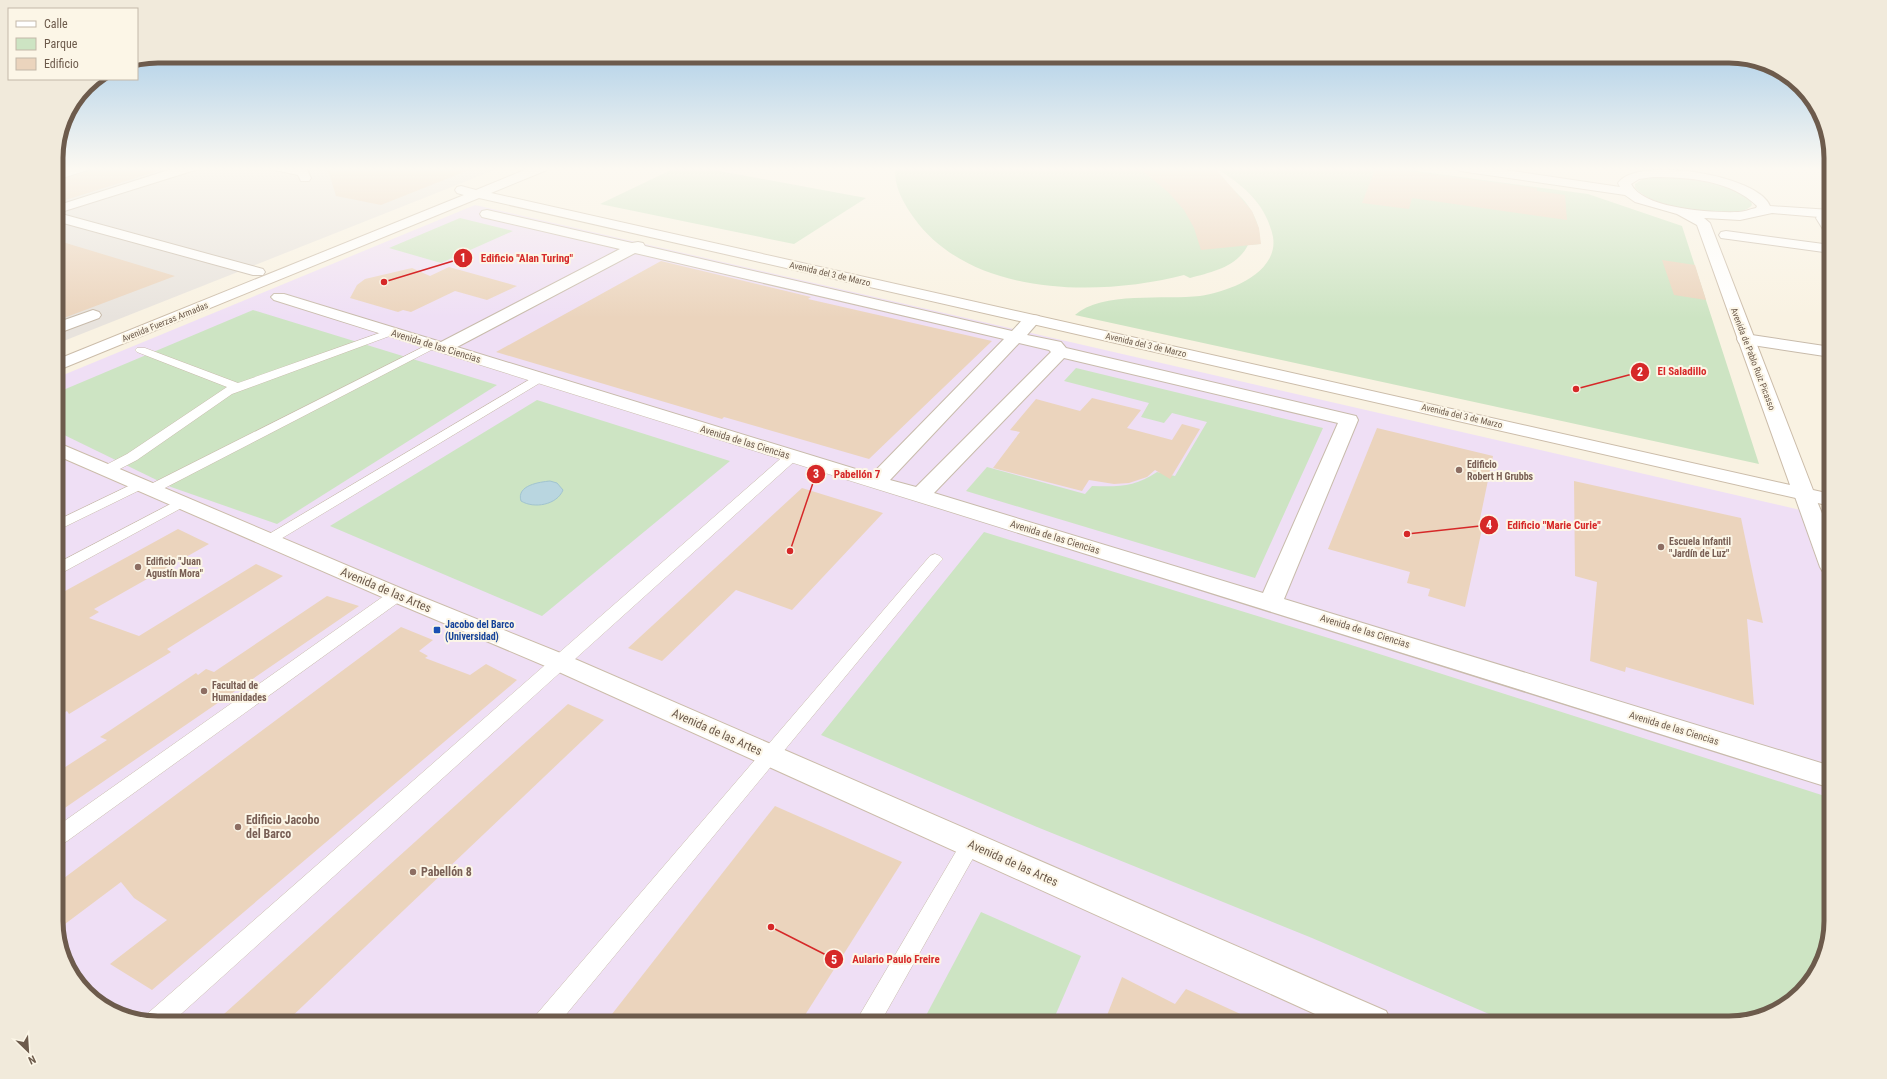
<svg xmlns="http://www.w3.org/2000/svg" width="1887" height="1079" viewBox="0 0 1887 1079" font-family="'Roboto Condensed',sans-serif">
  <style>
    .industrial { fill: #e8e3dd }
    .education { fill: #efdff5 }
    .green { fill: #cde4c3 }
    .water { fill: #b9d6e0; stroke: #a1c4d0 }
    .building { fill: #ebd4bd }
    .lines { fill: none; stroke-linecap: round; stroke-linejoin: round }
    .lane-casing { stroke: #c8bbab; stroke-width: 1 }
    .street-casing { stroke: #c8bbab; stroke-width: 2 }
    .secondary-casing { stroke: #cbbca9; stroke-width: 2 }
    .lane { fill: #fff; fill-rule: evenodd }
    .street { fill: #fff; fill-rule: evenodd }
    .secondary { fill: #fff; fill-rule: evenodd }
    .education-dot { fill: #8d6e63; stroke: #fcf6e7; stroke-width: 1.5 }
    .transit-dot { fill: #1a4fb4; stroke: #fcf6e7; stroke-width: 1.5 }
    .labels { text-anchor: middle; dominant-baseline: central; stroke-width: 4; stroke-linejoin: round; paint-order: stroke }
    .far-street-label { font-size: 9px; fill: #6d5b4c; stroke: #fcf6e7 }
    .street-label { font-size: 10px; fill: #6d5b4c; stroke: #fcf6e7 }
    .education-label { font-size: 10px; font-weight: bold; fill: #785e54; stroke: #fcf6e7; text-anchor: start }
    .transit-label { font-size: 10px; font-weight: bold; fill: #164399; stroke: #fcf6e7; text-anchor: start }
    .near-street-label { font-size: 12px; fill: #6d5b4c; stroke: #fcf6e7 }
    .near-education-label { font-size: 12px; font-weight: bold; fill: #785e54; stroke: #fcf6e7; text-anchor: start }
    .rim { fill: none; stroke: #6d5b4c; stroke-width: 5 }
    .leader { fill: none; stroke: #d62828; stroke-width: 1.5 }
    .callout-dot { fill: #d62828; stroke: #fcf6e7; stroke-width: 1.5 }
    .mark-label { font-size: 12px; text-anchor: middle; font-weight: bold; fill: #fff }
    .callout-label { font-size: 11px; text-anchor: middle; font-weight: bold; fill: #d62828; stroke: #fcf6e7; stroke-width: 4; stroke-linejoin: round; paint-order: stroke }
  </style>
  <rect width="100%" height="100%" fill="#f9f2e2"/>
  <path class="industrial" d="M 56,167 L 502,167 L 56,344 Z"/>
  <path class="education" d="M 475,205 L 1831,517 L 1831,921 L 1817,972 L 1780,1009 L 1729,1023 L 158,1023 L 107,1009 L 73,977 L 56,927 L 56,378 Z"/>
  <g class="green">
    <path d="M 677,167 L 698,167 L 866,198 L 794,244 L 600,204 Z"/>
    <path d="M 896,167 L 1202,167 C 1231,186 1261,206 1260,244 L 1248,245 C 1237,267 1212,272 1190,278 L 1184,275 C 1098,297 971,297 914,218 C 904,204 892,184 896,167 Z"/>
    <path d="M 1214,167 L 1387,167 L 1588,194 L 1682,226 L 1759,464 L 1075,315 C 1101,291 1166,300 1200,296 C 1228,292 1279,273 1273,237 C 1266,203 1242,184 1214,167 Z"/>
    <path d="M 1659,177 C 1678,178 1749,183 1752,205 C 1738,224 1646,207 1635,187 L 1635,184 L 1643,179 Z"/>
    <path d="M 460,218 L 513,231 L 441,263 L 389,248 Z"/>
    <path d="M 253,310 L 497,385 L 277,524 L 171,487 L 56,431 L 56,393 Z"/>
    <path d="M 1076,368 L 1323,428 L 1255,578 L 966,491 L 987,467 L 1085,494 L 1092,486 C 1118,487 1135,487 1157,472 L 1175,476 L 1207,422 L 1172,413 L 1164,423 L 1141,417 L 1149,403 L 1064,381 Z"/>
    <path d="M 537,400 L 730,461 L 542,616 L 330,526 Z"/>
    <path d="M 984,532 L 1348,644 L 1831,798 L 1831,921 L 1817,972 L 1780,1009 L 1729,1023 L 1510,1023 L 1312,938 L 1037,827 L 821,735 Z"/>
    <path d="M 981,912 L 1081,956 L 1052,1023 L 922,1023 Z"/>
  </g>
  <path class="water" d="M 550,481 L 557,483 L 563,490 C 557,505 534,509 521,501 C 516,485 540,482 550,481 Z"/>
  <g class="building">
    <path d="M 104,167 L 154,167 L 155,172 L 56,203 L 56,181 Z"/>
    <path d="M 327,167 L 474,167 L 474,168 L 381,205 L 336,196 Z"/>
    <path d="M 1138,167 L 1214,167 L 1252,211 L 1259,228 L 1261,244 L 1201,250 L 1194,228 L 1184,210 L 1168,192 Z"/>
    <path d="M 1376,167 L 1537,188 L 1537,191 L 1565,195 L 1567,220 L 1412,198 L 1409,209 L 1362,203 Z"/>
    <path d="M 56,240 L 175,276 L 56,321 Z"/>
    <path d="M 1662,260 L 1695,265 L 1706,300 L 1674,295 Z"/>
    <path d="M 661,261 L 811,297 L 808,299 L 992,341 L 869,459 L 724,417 L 722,419 L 496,352 Z"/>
    <path d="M 449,267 L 517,286 L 487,300 L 455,291 L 411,312 L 403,310 L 398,312 L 350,298 L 357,285 L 365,279 L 412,268 L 430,276 Z"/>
    <path d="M 1092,398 L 1141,410 L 1127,428 L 1172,440 L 1182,424 L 1200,429 L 1170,479 L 1155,470 L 1147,477 L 1129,483 L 1114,484 L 1089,480 L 1082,491 L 993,468 L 1020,432 L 1010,430 L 1036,399 L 1080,411 Z"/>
    <path d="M 1377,428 L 1493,456 L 1480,519 L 1484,520 L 1465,607 L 1428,596 L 1430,589 L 1407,583 L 1410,572 L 1328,549 Z"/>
    <path d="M 1574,481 L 1741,518 L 1763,623 L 1747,619 L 1754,705 L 1626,667 L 1625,672 L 1590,661 L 1597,582 L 1575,576 Z"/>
    <path d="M 802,488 L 883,513 L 792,610 L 736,590 L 662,661 L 628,648 Z"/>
    <path d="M 178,529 L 209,544 L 94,609 L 99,612 L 89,618 L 139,636 L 256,564 L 283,576 L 167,649 L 171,652 L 69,714 L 67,711 L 56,717 L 56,596 Z"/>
    <path d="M 327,596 L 359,606 L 56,814 L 56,773 L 107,740 L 100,737 L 196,673 L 198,675 L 206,669 L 214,672 Z"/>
    <path d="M 401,627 L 433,640 L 419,651 L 428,656 L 425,658 L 470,675 L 486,664 L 517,680 L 152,990 L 110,964 L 167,920 L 134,898 L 121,882 L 57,930 L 56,884 Z"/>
    <path d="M 568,704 L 604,720 L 285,1023 L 214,1023 Z"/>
    <path d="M 775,806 L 902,862 L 800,1023 L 605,1023 Z"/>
    <path d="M 1122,977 L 1175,1004 L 1186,989 L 1260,1023 L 1104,1023 Z"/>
  </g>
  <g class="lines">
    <g class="lane-casing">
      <g id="lane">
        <path d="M 391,329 L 397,332 L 395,334 L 232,394 L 137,460 L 112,473 L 102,473 L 100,470 L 102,467 L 127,454 L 227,387 L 137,352 L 135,350 L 137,348 L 145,348 L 238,383 Z"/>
        <path d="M 433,342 L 437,343 L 439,345 L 437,347 L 157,492 L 147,492 L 145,489 L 147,486 Z"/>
        <path d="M 539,374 L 545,378 L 543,381 L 274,543 L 264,543 L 261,540 L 264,537 Z"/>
        <path d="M 792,452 L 797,453 L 799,456 L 797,459 L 171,1023 L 158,1023 L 144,1019 L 147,1014 L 787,453 Z"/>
        <path d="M 141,480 L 146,481 L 148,484 L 146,487 L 56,531 L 56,521 Z"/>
        <path d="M 182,498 L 187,499 L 189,502 L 187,505 L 56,576 L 56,564 Z"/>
        <path d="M 935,554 L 940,556 L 943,559 L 940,562 L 559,1023 L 532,1023 L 536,1015 L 930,556 Z"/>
        <path d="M 397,590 L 403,591 L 405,595 L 403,599 L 63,844 L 56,847 L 56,827 L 391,591 Z"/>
        <path d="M 971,835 L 978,838 L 981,844 L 880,1023 L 855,1023 L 964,838 Z"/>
      </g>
    </g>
    <g class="street-casing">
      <g id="street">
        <path d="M 71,167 L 90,167 L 88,170 L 56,180 L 56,172 Z"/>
        <path d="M 178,167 L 197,167 L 195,170 L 58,213 L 263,269 L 265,272 L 263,275 L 253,275 L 56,221 L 56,206 Z"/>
        <path d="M 273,167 L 294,167 L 307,170 L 311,178 L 309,181 L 301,181 L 298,175 L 275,170 Z"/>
        <path d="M 1820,167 L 1831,167 L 1831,178 L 1827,177 Z"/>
        <path d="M 487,210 L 632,243 L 638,242 L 643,243 L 645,246 L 1012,331 C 1020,323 1026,312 1039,316 L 1041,319 L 1027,335 L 1061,342 L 1066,348 L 1356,416 L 1358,420 L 1284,599 L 1831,766 L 1831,788 C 1313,623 792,464 274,300 L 271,297 L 274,294 L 284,294 L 441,342 L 620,249 L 482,217 L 480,214 L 482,211 ZM 635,253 L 1004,339 L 872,474 L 457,347 ZM 1019,343 L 1049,350 L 1051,352 L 916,487 L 890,480 ZM 1064,358 L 1338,423 L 1263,593 L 934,493 Z"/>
        <path d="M 1823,214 L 1828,215 L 1831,220 L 1831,235 L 1826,234 L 1816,218 L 1818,215 Z"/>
        <path d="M 1726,231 L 1831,245 L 1831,253 L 1721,238 L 1719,235 L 1721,232 Z"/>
        <path d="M 93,310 L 99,312 L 101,315 L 99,318 L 56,334 L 56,323 Z"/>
        <path d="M 1745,334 L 1831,347 L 1831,357 L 1739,343 L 1737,339 L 1739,335 Z"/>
        <path d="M 1804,488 L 1811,490 L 1814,494 L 1831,535 L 1831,574 L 1823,572 L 1820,567 L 1794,494 L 1797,490 Z"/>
      </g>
    </g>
    <g class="secondary-casing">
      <g id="secondary">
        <path d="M 532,167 L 549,167 L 547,170 L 491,193 L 1790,485 L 1697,225 L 1677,214 L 1635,202 L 1625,195 L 1460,171 L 1454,167 L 1486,167 L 1620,187 L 1618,183 C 1637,155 1759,175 1770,206 L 1831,210 L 1831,218 L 1772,213 L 1740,220 L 1704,218 L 1710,223 L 1813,490 L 1831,494 L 1831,506 L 479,198 L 56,371 L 56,360 L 464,195 L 457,193 L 455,190 L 457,187 L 461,186 L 476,190 ZM 1653,177 C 1688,177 1731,180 1757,206 L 1756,208 C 1750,209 1744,212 1738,212 C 1713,213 1643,209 1631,184 L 1639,179 Z"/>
        <path d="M 56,442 L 405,590 L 568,656 L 1386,1011 L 1392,1023 L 1335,1023 L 550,668 L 389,600 L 56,455 Z"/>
      </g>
    </g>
    <use href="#lane" class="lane"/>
    <use href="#street" class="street"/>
    <use href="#secondary" class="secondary"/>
  </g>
  <linearGradient id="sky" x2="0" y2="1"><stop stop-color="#95c2e5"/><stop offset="0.53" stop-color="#fcf9f2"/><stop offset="1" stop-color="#fcf9f2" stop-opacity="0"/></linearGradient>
  <rect width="1887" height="318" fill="url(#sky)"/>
  <g class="education-dot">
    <circle cx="1459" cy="470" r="4"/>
    <circle cx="1661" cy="547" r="4"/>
    <circle cx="138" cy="567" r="4"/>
    <circle cx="204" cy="691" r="4"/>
    <circle cx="238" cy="827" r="4"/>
    <circle cx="413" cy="872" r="4"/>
  </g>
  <rect class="transit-dot" x="433" y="626" width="8" height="8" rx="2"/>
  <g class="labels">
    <g class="far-street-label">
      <text transform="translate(830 274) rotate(13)">Avenida del 3 de Marzo</text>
      <text transform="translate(165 322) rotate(-22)">Avenida Fuerzas Armadas</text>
      <text transform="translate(1146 345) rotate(13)">Avenida del 3 de Marzo</text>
      <text transform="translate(1753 359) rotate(69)">Avenida de Pablo Ruiz Picasso</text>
      <text transform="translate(1462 416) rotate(13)">Avenida del 3 de Marzo</text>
    </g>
    <g class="street-label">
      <text transform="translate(436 346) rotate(17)">Avenida de las Ciencias</text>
      <text transform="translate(745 442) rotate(17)">Avenida de las Ciencias</text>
      <text transform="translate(1055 537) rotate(17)">Avenida de las Ciencias</text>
      <text transform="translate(1365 631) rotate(17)">Avenida de las Ciencias</text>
      <text transform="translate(1674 728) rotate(17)">Avenida de las Ciencias</text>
    </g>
    <g class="education-label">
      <text x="1467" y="464">Edificio<tspan x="1467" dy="12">Robert H Grubbs</tspan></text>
      <text x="1669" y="541">Escuela Infantil<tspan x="1669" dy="12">"Jardín de Luz"</tspan></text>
      <text x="146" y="561">Edificio "Juan<tspan x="146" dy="12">Agustín Mora"</tspan></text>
      <text x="212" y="685">Facultad de<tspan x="212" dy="12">Humanidades</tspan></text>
    </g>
    <g class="transit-label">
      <text x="445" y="624">Jacobo del Barco<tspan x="445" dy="12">(Universidad)</tspan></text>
    </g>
    <g class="near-street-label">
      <text transform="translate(386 590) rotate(23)">Avenida de las Artes</text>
      <text transform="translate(717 732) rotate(24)">Avenida de las Artes</text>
      <text transform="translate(1013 863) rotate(24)">Avenida de las Artes</text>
    </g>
    <g class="near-education-label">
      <text x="246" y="820">Edificio Jacobo<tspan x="246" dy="14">del Barco</tspan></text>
      <text x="421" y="872">Pabellón 8</text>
    </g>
  </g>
  <path d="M0 0H1887V1079H0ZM158 63H1729A95 95 0 0 1 1824 158V921A95 95 0 0 1 1729 1016H158A95 95 0 0 1 63 921V158A95 95 0 0 1 158 63Z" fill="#f1eadb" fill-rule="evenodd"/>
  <path class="rim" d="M158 63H1729A95 95 0 0 1 1824 158V921A95 95 0 0 1 1729 1016H158A95 95 0 0 1 63 921V158A95 95 0 0 1 158 63Z"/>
  <path class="leader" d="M384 282L463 258M1576 389L1640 372M790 551L816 474M1407 534L1489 525M771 927L834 959"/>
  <g class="callout-dot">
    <circle cx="384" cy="282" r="4"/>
    <circle cx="1576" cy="389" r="4"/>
    <circle cx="790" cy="551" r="4"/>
    <circle cx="1407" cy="534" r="4"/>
    <circle cx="771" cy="927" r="4"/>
    <circle cx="463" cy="258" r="10"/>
    <circle cx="1640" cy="372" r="10"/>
    <circle cx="816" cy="474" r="10"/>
    <circle cx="1489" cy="525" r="10"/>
    <circle cx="834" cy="959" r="10"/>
  </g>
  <g class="mark-label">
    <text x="463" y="262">1</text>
    <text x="1640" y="376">2</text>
    <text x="816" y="478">3</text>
    <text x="1489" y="529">4</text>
    <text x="834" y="964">5</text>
  </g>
  <g class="callout-label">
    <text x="527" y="262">Edificio "Alan Turing"</text>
    <text x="1682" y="375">El Saladillo</text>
    <text x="857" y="478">Pabellón 7</text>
    <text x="1554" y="529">Edificio "Marie Curie"</text>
    <text x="896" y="963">Aulario Paulo Freire</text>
  </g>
  <rect x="8" y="8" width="130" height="72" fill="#fcf6e7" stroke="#c3b8a9"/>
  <rect x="16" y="21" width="20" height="6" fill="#ffffff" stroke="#c3b8a9"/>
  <text x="44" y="28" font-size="12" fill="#6d5b4c">Calle</text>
  <rect x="16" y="38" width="20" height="12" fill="#cde4c3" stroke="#c3b8a9"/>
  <text x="44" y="48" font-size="12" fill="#6d5b4c">Parque</text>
  <rect x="16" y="58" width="20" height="12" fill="#ebd4bd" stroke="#c3b8a9"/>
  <text x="44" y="68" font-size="12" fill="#6d5b4c">Edificio</text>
  <g transform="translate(28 1051) rotate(155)" stroke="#fcf6e7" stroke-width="3" paint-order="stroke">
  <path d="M0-3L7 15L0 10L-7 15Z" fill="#6d5b4c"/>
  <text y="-6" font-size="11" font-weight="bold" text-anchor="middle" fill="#6d5b4c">N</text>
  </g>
</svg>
